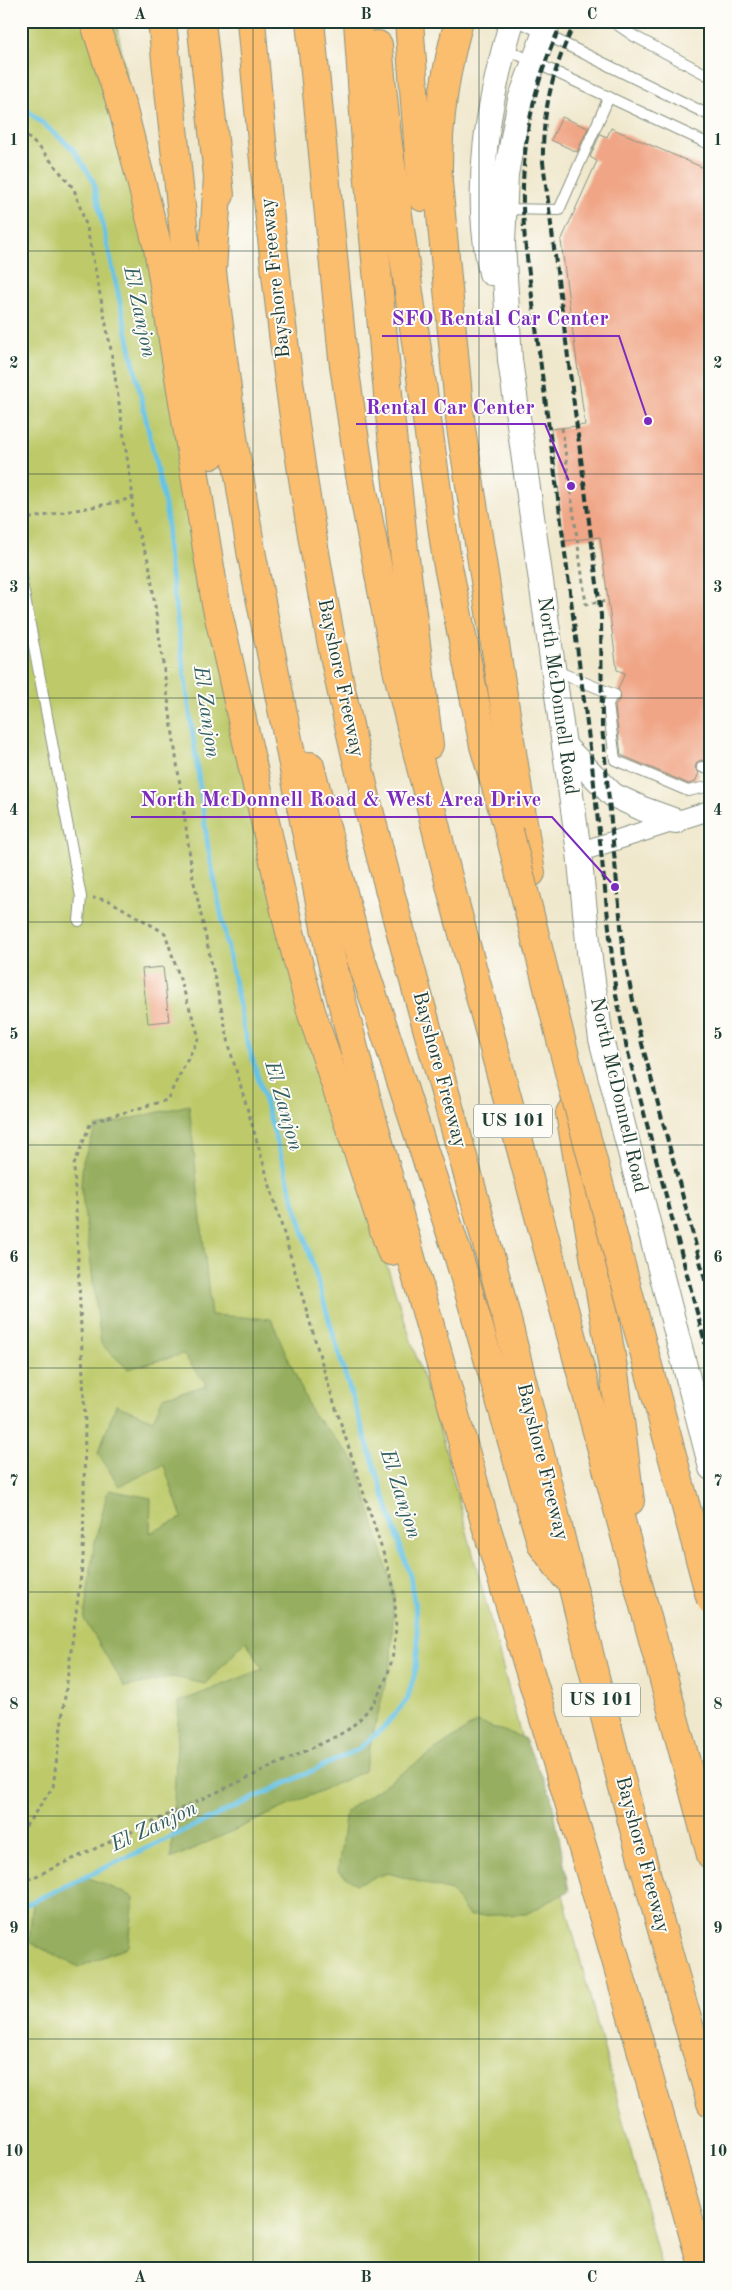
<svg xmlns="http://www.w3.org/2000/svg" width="732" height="2290" viewBox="0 0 732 2290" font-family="'Old Standard TT',serif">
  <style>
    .green { fill: #beca6b; stroke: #6e8450 }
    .forest { fill: #96ae5f; stroke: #5a764a }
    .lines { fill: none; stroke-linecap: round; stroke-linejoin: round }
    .stream { stroke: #66c3e4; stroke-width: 5 }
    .building { fill: #f0a586 }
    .service-casing { stroke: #889280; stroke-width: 12 }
    .minor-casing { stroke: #889280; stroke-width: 21 }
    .tertiary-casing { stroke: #889280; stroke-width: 26 }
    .motorway-casing { stroke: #889280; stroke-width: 30 }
    .path { stroke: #889280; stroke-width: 3; stroke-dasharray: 4 4; stroke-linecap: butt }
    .service { stroke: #fff; stroke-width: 10 }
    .minor { stroke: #fff; stroke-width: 19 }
    .tertiary { stroke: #fff; stroke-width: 24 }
    .motorway { stroke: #fbbd6e; stroke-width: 28 }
    .rail { stroke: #1f3d34; stroke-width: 4; stroke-dasharray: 8 4; stroke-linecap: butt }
    .motorway-bridge-casing { stroke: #889280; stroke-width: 30; stroke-linecap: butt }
    .motorway-bridge { stroke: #fbbd6e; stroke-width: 28 }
    .grid { fill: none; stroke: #1f3d34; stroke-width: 1; stroke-opacity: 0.55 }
    .labels { text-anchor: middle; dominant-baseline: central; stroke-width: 4; stroke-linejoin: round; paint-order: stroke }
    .shield { fill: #fdfcf7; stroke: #62766e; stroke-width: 1 }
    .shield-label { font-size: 19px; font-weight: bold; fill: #1f3d34 }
    .street-label { font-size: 20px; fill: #1f3d34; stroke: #fdfcf7 }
    .water-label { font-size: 21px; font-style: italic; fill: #315e60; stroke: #fdfcf7 }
    .leader { fill: none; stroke: #7b2cbf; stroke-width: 2 }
    .callout-dot { fill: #7b2cbf; stroke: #fdfcf7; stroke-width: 2 }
    .callout-label { font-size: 21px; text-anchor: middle; font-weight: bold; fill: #7b2cbf; stroke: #fdfcf7; stroke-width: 4; stroke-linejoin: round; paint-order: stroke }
    .neatline { fill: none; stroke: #1f3d34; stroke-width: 2 }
    .grid-label { font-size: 16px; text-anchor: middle; font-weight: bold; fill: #1f3d34 }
  </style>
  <rect width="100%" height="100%" fill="#fdfcf7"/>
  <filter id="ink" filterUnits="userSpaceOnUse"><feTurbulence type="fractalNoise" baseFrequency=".02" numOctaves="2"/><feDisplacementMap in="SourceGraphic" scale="10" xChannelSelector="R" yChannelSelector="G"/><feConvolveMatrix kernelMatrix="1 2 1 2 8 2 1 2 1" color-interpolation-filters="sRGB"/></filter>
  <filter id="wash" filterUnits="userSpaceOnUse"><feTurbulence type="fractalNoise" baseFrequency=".0096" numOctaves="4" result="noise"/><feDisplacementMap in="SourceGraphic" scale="20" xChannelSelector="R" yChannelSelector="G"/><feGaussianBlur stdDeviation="1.12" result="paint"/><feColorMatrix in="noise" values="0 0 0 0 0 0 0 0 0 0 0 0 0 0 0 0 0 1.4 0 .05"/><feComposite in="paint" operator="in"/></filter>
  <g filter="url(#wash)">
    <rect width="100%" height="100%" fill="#f0e8cd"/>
    <path class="green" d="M 21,21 L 116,21 L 235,674 L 309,1023 L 442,1437 L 662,2269 L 21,2269 Z"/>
    <g class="forest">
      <path d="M 189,1105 L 211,1315 L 271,1319 L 312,1413 L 356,1462 L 394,1594 L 391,1661 L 364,1771 L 171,1859 L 179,1702 L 263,1669 L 246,1641 L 206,1684 L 173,1677 L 125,1687 L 84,1619 L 94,1546 L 108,1490 L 151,1498 L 150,1533 L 182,1518 L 164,1465 L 119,1486 L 98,1453 L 116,1405 L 153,1420 L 163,1397 L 207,1385 L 183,1354 L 128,1369 L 101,1344 L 81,1186 L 83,1161 L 96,1127 Z"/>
      <path d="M 477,1722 L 524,1738 L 551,1795 L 569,1891 L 526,1914 L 469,1916 L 451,1891 L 388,1873 L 356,1884 L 338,1871 L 346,1811 Z"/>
      <path d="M 89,1878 L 134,1897 L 129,1946 L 79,1967 L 29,1942 L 33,1902 Z"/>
    </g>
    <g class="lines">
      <path class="stream" d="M 21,105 L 73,149 L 93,180 L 165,505 L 168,526 L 167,545 L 208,847 L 244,1030 L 347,1381 L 410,1576 L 416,1613 L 418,1643 L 415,1673 L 407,1700 L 384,1727 L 359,1749 L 21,1907"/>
    </g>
    <g id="blocks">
      <g class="building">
        <path d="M 562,117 L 588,128 L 577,152 L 551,140 Z"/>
        <path d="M 611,128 L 711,171 L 711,763 L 701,760 L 697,762 L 695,768 L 699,773 L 695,782 L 689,784 L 621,755 L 615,706 L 621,697 L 618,689 L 625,673 L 617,670 L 600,537 L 565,541 L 551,429 L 585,425 L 561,241 L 597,161 L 590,157 L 600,134 L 607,137 Z"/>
        <path d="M 163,967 L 169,1021 L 148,1023 L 142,969 Z"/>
      </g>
    </g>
  </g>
  <g filter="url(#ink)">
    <use href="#blocks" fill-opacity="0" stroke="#889280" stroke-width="1"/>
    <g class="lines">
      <g class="service-casing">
        <g id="service">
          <path d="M 518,21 L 711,116"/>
          <path d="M 612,21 L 634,36 L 711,77"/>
          <path d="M 504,48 L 711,145"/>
          <path d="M 503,209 L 559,210 L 609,97"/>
          <path d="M 21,577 L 81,897 L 79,921"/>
          <path d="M 554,670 L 615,695"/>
          <path d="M 612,694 L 608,705 L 615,760 L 688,791 L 711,786"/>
          <path d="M 702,767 L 711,770"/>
        </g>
      </g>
      <g class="minor-casing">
        <path id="minor" d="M 579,852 L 711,810"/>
      </g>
      <g class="tertiary-casing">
        <g id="tertiary">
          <path d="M 549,21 L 520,100 L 506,174 L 503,243 L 510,360 L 579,852 L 589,952 L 601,1039 L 711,1468"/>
          <path d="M 491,273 C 472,190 488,101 512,21"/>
          <path d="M 564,746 L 613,795 L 643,809 L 676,821"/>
        </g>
      </g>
      <g class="motorway-casing">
        <g id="motorway">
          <path d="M 94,21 L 123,110 L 158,248 L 216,604 L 289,928 L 311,1011 L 391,1251"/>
          <path d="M 162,21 L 187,264 L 211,455"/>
          <path d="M 201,21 L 220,195"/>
          <path d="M 251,21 C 270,239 293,455 337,670 C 383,891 452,1106 508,1324 C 549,1487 587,1651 630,1814 C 656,1911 684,2007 711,2103"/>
          <path d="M 310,21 L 343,358 L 360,475 L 398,674 L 451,889 L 711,1855"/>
          <path d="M 358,21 L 367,159 L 389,405 L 404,551 L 429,745"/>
          <path d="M 409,21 L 422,197"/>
          <path d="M 459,21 C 444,74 437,126 438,182 L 461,428 L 531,873"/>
          <path d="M 378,45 L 387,137 L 447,561 L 484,746 L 509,831"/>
          <path d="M 218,177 L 212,271 L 234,444 L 251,551 L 331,958 L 367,1100 L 484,1519 L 610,1939 L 703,2269"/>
          <path d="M 310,766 L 358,950 L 459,1258 L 542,1545 L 565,1576"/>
          <path d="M 570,1113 L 615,1380 L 630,1501"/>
        </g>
      </g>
      <g class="path">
        <path d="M 21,131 L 41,149 L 74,189 L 87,228 L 111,350 L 133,497 L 132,515 L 149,563 L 193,878 L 231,1053 L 328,1384 L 392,1580 C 401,1636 396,1689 350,1728 C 339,1736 324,1742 312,1748 L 21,1883"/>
        <path d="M 562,428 L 586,604 L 608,601"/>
        <path d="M 21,520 L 119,502 L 133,497"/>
        <path d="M 21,1833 L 53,1787 L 83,1560 L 85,1423 L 74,1165 L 91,1122 L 167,1100 L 199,1037 L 165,933 L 108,900 L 93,898"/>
      </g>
      <use href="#service" class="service"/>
      <use href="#minor" class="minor"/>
      <use href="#tertiary" class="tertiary"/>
      <use href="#motorway" class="motorway"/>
      <g class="rail">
        <path d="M 563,21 C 527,94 517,170 526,250 L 591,755 L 616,995 L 627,1049 L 711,1365"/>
        <path d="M 576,21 C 553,67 542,111 543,162 L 601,615 L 602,727 L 624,957 L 642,1044 L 711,1302"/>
      </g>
      <g class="motorway-bridge-casing">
        <path id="motorway-bridge" d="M 509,831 L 570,1076 L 711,1600"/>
      </g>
      <use href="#motorway-bridge" class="motorway-bridge"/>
    </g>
  </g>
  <path class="grid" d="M 253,21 L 253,2269M 479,21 L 479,2269M 21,251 L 711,251M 21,474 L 711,474M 21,698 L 711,698M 21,922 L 711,922M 21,1145 L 711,1145M 21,1368 L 711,1368M 21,1592 L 711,1592M 21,1816 L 711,1816M 21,2039 L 711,2039"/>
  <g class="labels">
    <g class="shield">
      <rect x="474" y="1104.5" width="78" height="33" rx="4"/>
      <rect x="562" y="1683.5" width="78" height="33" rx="4"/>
    </g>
    <g class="shield-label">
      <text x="513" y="1121">US 101</text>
      <text x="601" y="1700">US 101</text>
    </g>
    <g class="street-label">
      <text transform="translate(276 278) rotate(-96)">Bayshore Freeway</text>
      <text transform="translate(340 678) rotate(78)">Bayshore Freeway</text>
      <text transform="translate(557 696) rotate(82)">North McDonnell Road</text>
      <text transform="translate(439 1070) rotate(75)">Bayshore Freeway</text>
      <text transform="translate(618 1095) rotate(77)">North McDonnell Road</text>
      <text transform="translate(542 1462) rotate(76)">Bayshore Freeway</text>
      <text transform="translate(642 1855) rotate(75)">Bayshore Freeway</text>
    </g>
    <g class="water-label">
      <text transform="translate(139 312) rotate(78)">El Zanjon</text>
      <text transform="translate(206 712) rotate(82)">El Zanjon</text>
      <text transform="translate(283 1106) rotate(74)">El Zanjon</text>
      <text transform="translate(400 1494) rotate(72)">El Zanjon</text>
      <text transform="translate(154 1827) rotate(-25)">El Zanjon</text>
    </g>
  </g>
  <path class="leader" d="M648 421L619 336H382M571 486L545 424H356M615 887L552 817H131"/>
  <g class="callout-dot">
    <circle cx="648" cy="421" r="5"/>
    <circle cx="571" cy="486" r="5"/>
    <circle cx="615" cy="887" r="5"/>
  </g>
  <g class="callout-label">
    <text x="500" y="325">SFO Rental Car Center</text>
    <text x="450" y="414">Rental Car Center</text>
    <text x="341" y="806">North McDonnell Road &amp; West Area Drive</text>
  </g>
  <rect width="732" height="2290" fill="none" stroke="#fdfcf7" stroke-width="55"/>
  <rect x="28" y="28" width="676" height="2234" class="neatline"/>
  <g class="grid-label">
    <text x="140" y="19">A</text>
    <text x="366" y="19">B</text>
    <text x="592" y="19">C</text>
    <text x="14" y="145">1</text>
    <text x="718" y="145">1</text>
    <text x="14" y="368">2</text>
    <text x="718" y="368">2</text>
    <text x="14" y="592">3</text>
    <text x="718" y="592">3</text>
    <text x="14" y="815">4</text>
    <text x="718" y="815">4</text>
    <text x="14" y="1039">5</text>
    <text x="718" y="1039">5</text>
    <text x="14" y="1262">6</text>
    <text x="718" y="1262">6</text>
    <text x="14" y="1486">7</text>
    <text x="718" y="1486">7</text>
    <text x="14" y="1709">8</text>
    <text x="718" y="1709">8</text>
    <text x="14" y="1933">9</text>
    <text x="718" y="1933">9</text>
    <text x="14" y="2156">10</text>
    <text x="718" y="2156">10</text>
    <text x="140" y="2282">A</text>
    <text x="366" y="2282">B</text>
    <text x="592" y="2282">C</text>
  </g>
</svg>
